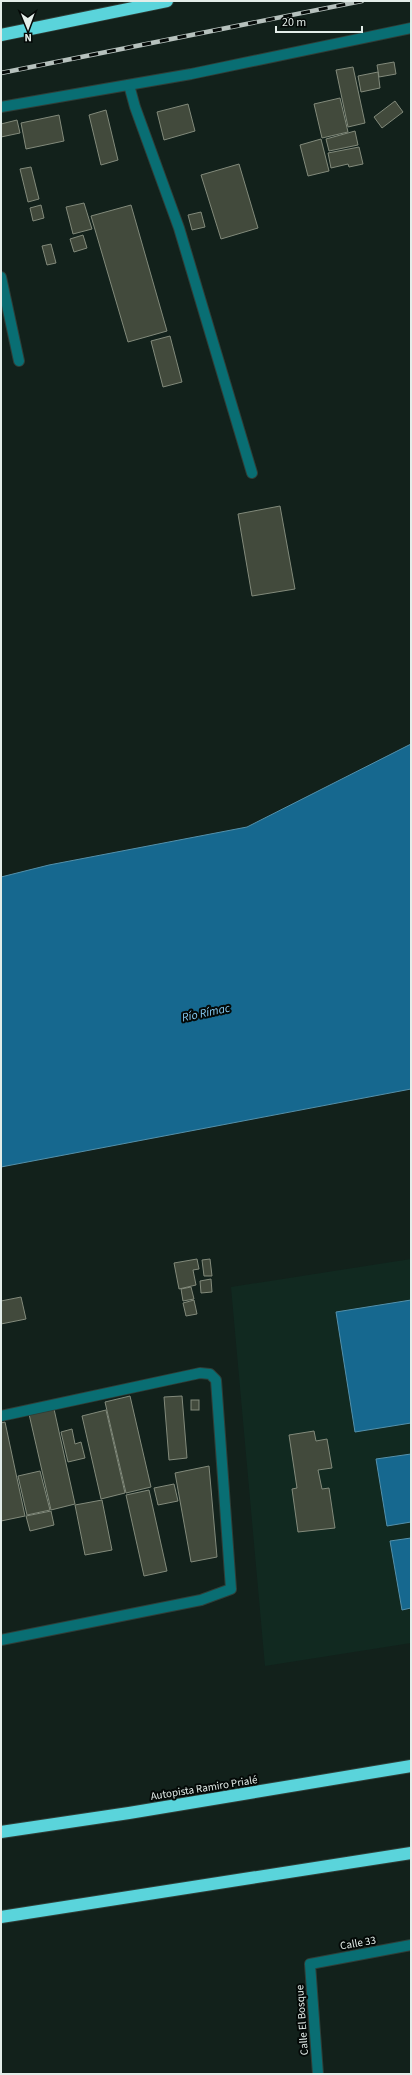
<svg xmlns="http://www.w3.org/2000/svg" width="412" height="2075" viewBox="0 0 412 2075" font-family="'Source Sans 3',sans-serif">
  <style>
    .built { fill: #112920 }
    .water { fill: #16688f; stroke: #5490aa }
    .building { fill: #424a3c; stroke: #828a7b }
    .lines { fill: none; stroke-linecap: round; stroke-linejoin: round }
    .minor-casing { stroke: #2f3e38; stroke-width: 12 }
    .highway-casing { stroke: #2f3e38; stroke-width: 14 }
    .minor { stroke: #096e73; stroke-width: 10 }
    .highway { stroke: #5ad4db; stroke-width: 12 }
    .rail-casing { stroke: #b6c1bd; stroke-width: 4.5 }
    .rail { stroke: #040907; stroke-width: 3; stroke-dasharray: 9; stroke-linecap: butt }
    .labels { text-anchor: middle; dominant-baseline: central; stroke-width: 4; stroke-linejoin: round; paint-order: stroke }
    .street-label { font-size: 11px; fill: #e3ede9; stroke: #040907 }
    .water-label { font-size: 12px; font-style: italic; fill: #86caf3; stroke: #040907 }
  </style>
  <rect width="100%" height="100%" fill="#12211b"/>
  <path class="built" d="M 411,1259 L 411,1643 L 265,1666 L 231,1287 Z"/>
  <g class="water">
    <path d="M 411,744 L 411,1089 L 1,1167 L 1,877 L 49,865 L 247,827 Z"/>
    <path d="M 411,1300 L 411,1423 L 355,1432 L 336,1312 Z"/>
    <path d="M 411,1454 L 411,1522 L 387,1526 L 376,1459 Z"/>
    <path d="M 411,1538 L 411,1608 L 402,1610 L 390,1541 Z"/>
  </g>
  <g class="building">
    <path d="M 394,62 L 396,74 L 379,77 L 377,65 Z"/>
    <path d="M 353,67 L 365,123 L 348,127 L 336,70 Z"/>
    <path d="M 378,72 L 380,88 L 361,92 L 358,76 Z"/>
    <path d="M 340,98 L 348,132 L 322,138 L 314,104 Z"/>
    <path d="M 395,101 L 403,112 L 382,128 L 374,117 Z"/>
    <path d="M 188,104 L 195,131 L 164,140 L 157,112 Z"/>
    <path d="M 106,110 L 118,160 L 101,165 L 89,115 Z"/>
    <path d="M 59,115 L 64,141 L 26,149 L 21,123 Z"/>
    <path d="M 17,120 L 20,133 L 1,137 L 1,124 Z"/>
    <path d="M 355,131 L 358,145 L 329,151 L 326,139 Z"/>
    <path d="M 321,139 L 329,171 L 308,176 L 300,145 Z"/>
    <path d="M 359,147 L 363,164 L 349,167 L 348,164 L 331,168 L 328,153 Z"/>
    <path d="M 239,164 L 258,228 L 221,239 L 201,175 Z"/>
    <path d="M 31,167 L 39,199 L 28,202 L 20,169 Z"/>
    <path d="M 84,203 L 92,229 L 73,234 L 66,207 Z"/>
    <path d="M 41,205 L 44,218 L 33,221 L 30,208 Z"/>
    <path d="M 131,205 L 167,331 L 128,342 L 91,216 Z"/>
    <path d="M 201,212 L 205,227 L 192,230 L 188,215 Z"/>
    <path d="M 83,235 L 87,248 L 74,252 L 70,239 Z"/>
    <path d="M 51,244 L 56,263 L 47,265 L 42,246 Z"/>
    <path d="M 170,336 L 182,382 L 163,387 L 151,341 Z"/>
    <path d="M 280,506 L 295,589 L 252,596 L 238,514 Z"/>
    <path d="M 197,1259 L 199,1269 L 193,1270 L 196,1285 L 179,1289 L 174,1263 Z"/>
    <path d="M 210,1259 L 212,1276 L 204,1276 L 202,1260 Z"/>
    <path d="M 211,1279 L 212,1292 L 201,1293 L 200,1281 Z"/>
    <path d="M 191,1287 L 194,1299 L 183,1301 L 181,1289 Z"/>
    <path d="M 21,1297 L 26,1319 L 1,1324 L 1,1301 Z"/>
    <path d="M 194,1300 L 197,1314 L 186,1316 L 183,1303 Z"/>
    <path d="M 130,1396 L 151,1487 L 126,1493 L 105,1402 Z"/>
    <path d="M 182,1396 L 187,1458 L 169,1460 L 164,1397 Z"/>
    <rect x="191" y="1400" width="8" height="10"/>
    <path d="M 54,1409 L 75,1504 L 51,1510 L 29,1414 Z"/>
    <path d="M 106,1410 L 125,1493 L 101,1499 L 82,1416 Z"/>
    <path d="M 5,1422 L 25,1516 L 1,1521 L 1,1423 Z"/>
    <path d="M 72,1429 L 75,1444 L 81,1442 L 85,1458 L 68,1462 L 61,1432 Z"/>
    <path d="M 314,1431 L 316,1441 L 327,1439 L 332,1468 L 318,1470 L 322,1489 L 329,1488 L 335,1528 L 298,1532 L 292,1489 L 297,1488 L 289,1435 Z"/>
    <path d="M 209,1466 L 217,1557 L 191,1562 L 175,1473 Z"/>
    <path d="M 40,1471 L 50,1510 L 27,1515 L 18,1476 Z"/>
    <path d="M 174,1484 L 178,1501 L 158,1505 L 154,1488 Z"/>
    <path d="M 149,1490 L 167,1571 L 144,1576 L 126,1495 Z"/>
    <path d="M 102,1500 L 112,1550 L 85,1555 L 75,1505 Z"/>
    <path d="M 51,1511 L 54,1525 L 30,1531 L 26,1516 Z"/>
  </g>
  <g class="lines">
    <g class="minor-casing">
      <g id="minor">
        <path d="M 129,85 L 135,107 L 179,228 L 252,473"/>
        <path d="M 1,107 L 191,74 L 411,28"/>
        <path d="M 1,277 L 19,361"/>
        <path d="M 1,1416 L 200,1373 L 210,1374 L 216,1380 L 231,1589 L 201,1600 L 1,1640"/>
        <path d="M 318,2074 L 310,1964 L 411,1945"/>
      </g>
    </g>
    <g class="highway-casing">
      <g id="highway">
        <path d="M 1,35 L 167,1"/>
        <path d="M 1,1832 L 129,1813 L 411,1766"/>
        <path d="M 1,1917 L 411,1853"/>
      </g>
    </g>
    <use href="#minor" class="minor"/>
    <use href="#highway" class="highway"/>
    <g class="rail-casing">
      <path id="rail" d="M 1,73 L 362,1"/>
    </g>
    <use href="#rail" class="rail"/>
  </g>
  <g class="labels">
    <g class="street-label">
      <text transform="translate(204 1788) rotate(-9)">Autopista Ramiro Prialé</text>
      <text transform="translate(358 1943) rotate(-10)">Calle 33</text>
      <text transform="translate(302 2020) rotate(-94)">Calle El Bosque</text>
    </g>
    <g class="water-label">
      <text transform="translate(206 1013) rotate(-12)">Río Rímac</text>
    </g>
  </g>
  <rect width="412" height="2075" fill="none" stroke="#e3ede9" stroke-width="4"/>
  <g transform="translate(28 28) rotate(179)" stroke="#040907" stroke-width="3" paint-order="stroke">
  <path d="M0-3L7 15L0 10L-7 15Z" fill="#e3ede9"/>
  <text y="-6" font-size="11" font-weight="bold" text-anchor="middle" fill="#e3ede9">N</text>
  </g>
  <path d="M276 26v6h86v-6" fill="none" stroke="#e3ede9" stroke-width="2"/>
  <text x="282" y="26" font-size="12" fill="#e3ede9" stroke="#040907" stroke-width="3" paint-order="stroke">20 m</text>
</svg>
